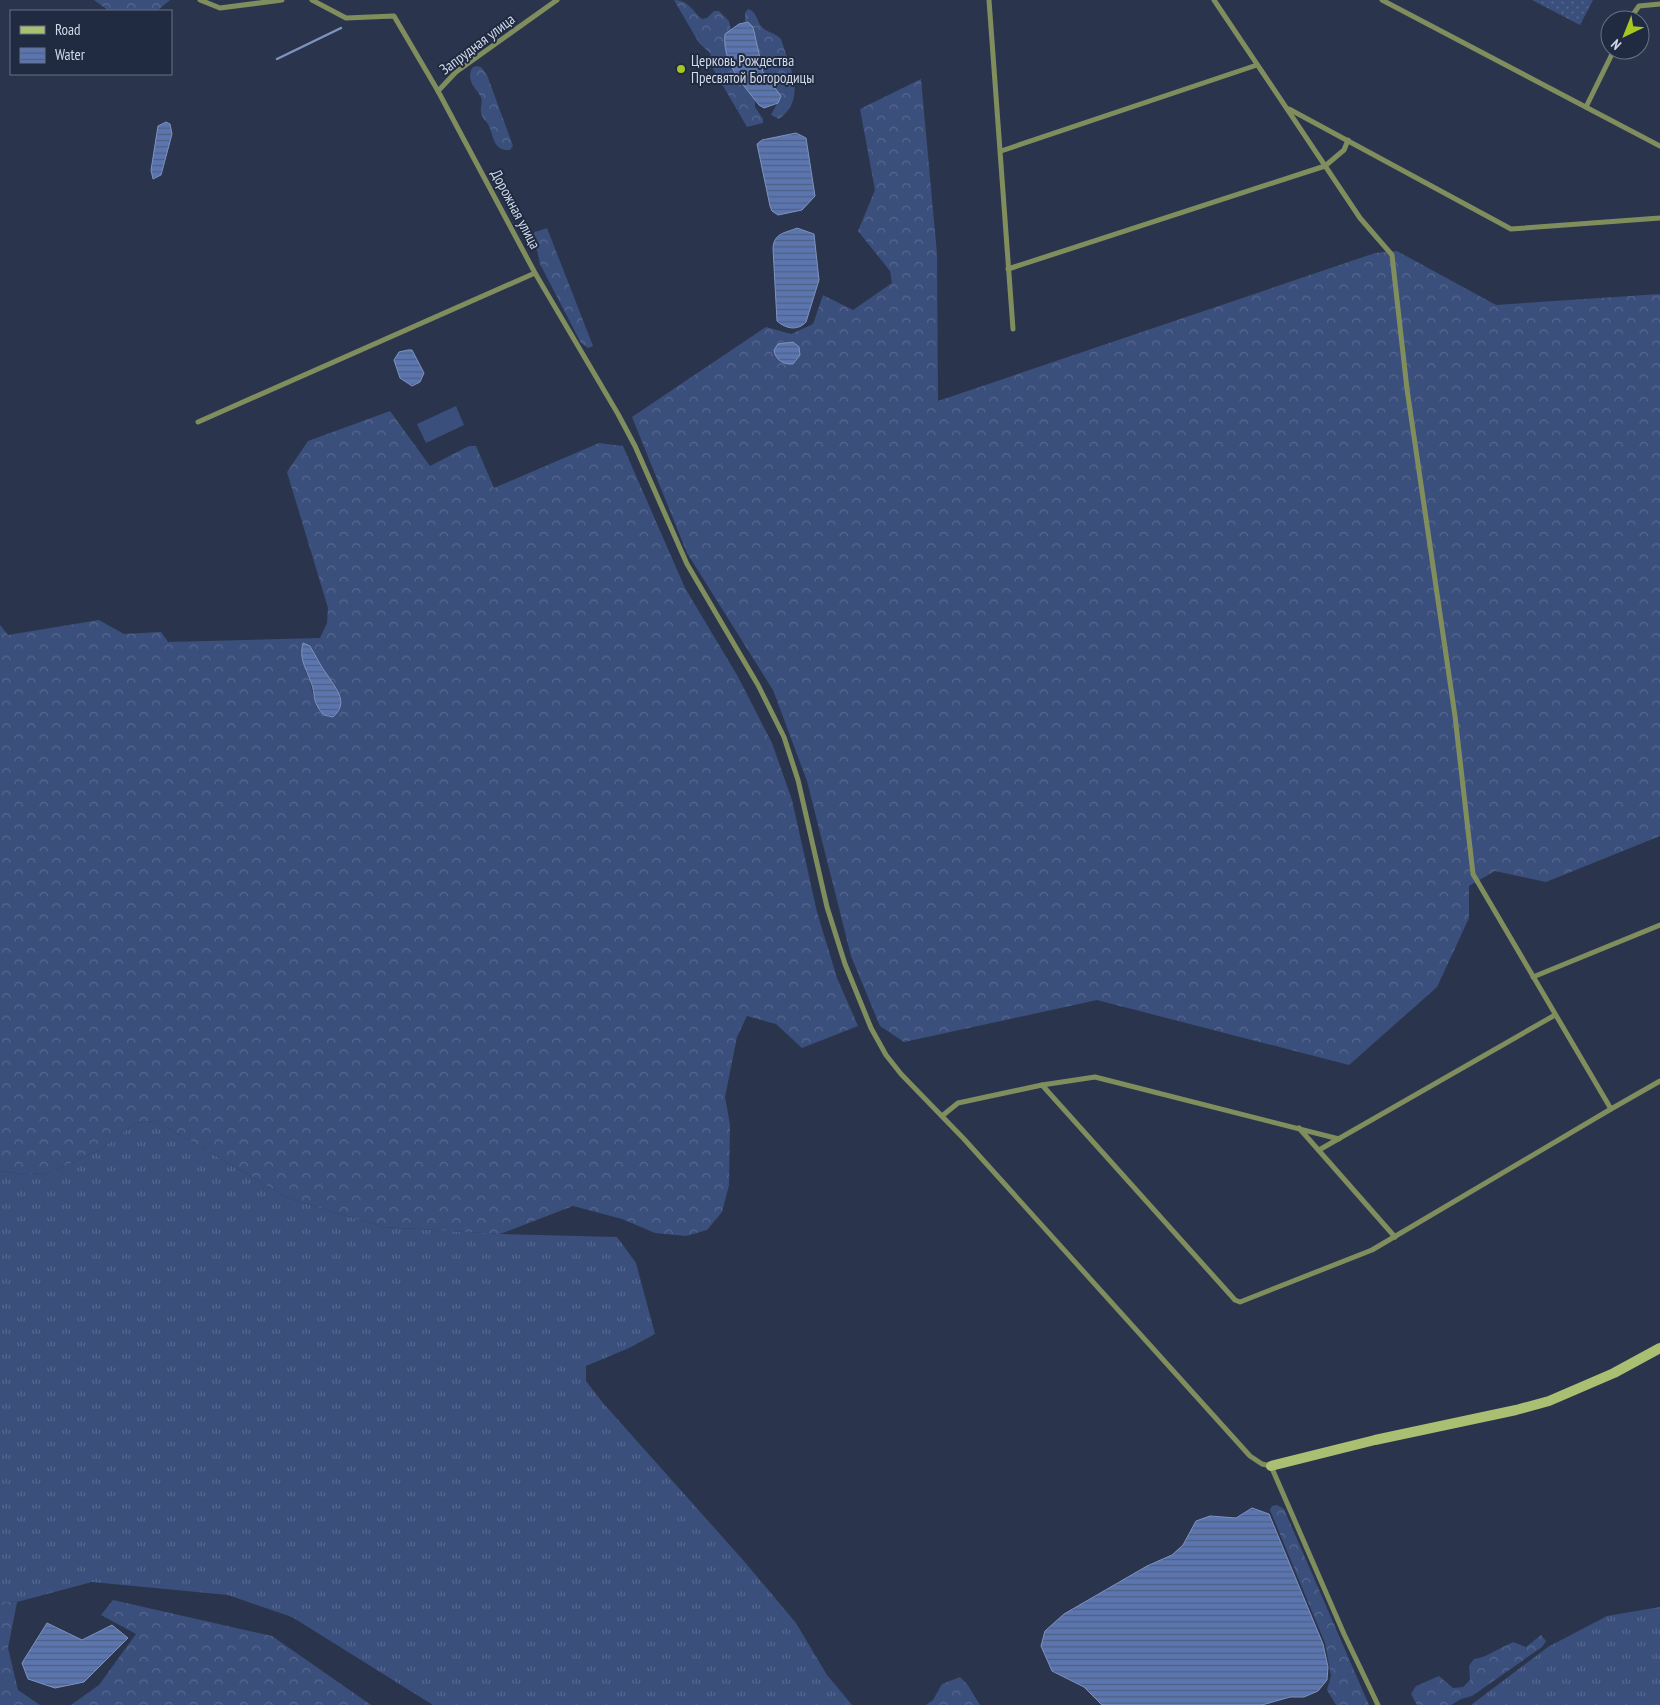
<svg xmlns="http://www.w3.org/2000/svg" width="1660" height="1705" viewBox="0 0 1660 1705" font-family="'PT Sans Narrow',sans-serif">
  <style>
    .grass { fill: url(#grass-tufts) }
    .forest { fill: url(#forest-crowns); fill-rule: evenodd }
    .park { fill: #3b4f7c }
    .garden { fill: url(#garden-dots) }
    .water { fill: url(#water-rules); stroke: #7f93c0 }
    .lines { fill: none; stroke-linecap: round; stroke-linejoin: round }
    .stream { stroke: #7f93c0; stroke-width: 2.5 }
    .street { stroke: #808e5e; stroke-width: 5 }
    .secondary { stroke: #aabf71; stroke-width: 10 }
    .poi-dot { fill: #a6c821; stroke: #202b42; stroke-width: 2 }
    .labels { text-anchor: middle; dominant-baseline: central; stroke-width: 4; stroke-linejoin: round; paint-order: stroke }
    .street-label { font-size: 15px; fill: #d2d9e8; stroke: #202b42 }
    .poi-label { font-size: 15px; fill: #d2d9e8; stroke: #202b42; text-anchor: start }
  </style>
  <defs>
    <pattern id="grass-tufts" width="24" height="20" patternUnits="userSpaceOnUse" patternTransform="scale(1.25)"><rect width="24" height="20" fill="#3b4f7c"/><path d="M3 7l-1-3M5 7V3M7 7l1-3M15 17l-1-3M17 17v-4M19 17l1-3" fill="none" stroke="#56688f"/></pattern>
    <pattern id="forest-crowns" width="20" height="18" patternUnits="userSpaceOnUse" patternTransform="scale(1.25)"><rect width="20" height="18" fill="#3b4f7c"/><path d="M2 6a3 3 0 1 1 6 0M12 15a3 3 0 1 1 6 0" fill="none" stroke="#56688f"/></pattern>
    <pattern id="garden-dots" width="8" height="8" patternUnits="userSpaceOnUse" patternTransform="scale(1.25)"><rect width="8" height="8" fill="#3b4f7c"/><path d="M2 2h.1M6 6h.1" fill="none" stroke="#56688f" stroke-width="1.8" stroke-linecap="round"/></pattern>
    <pattern id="water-rules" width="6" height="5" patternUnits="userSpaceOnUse" patternTransform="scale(1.25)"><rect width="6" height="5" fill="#5b75af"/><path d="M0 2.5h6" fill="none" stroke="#506085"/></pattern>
  </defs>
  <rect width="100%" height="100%" fill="#2a354d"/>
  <g class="grass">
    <path d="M 156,1121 L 290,1199 L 384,1227 L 500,1234 L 617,1237 L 636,1263 L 655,1334 L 629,1348 L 586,1366 L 586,1381 L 603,1403 L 743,1560 L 796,1623 L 827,1675 L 852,1705 L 433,1705 L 292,1617 L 228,1595 L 92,1582 L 17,1602 L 0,1601 L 0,1171 L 23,1174 L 49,1173 L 97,1151 L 136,1123 Z"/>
    <path d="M 1660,1607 L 1660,1705 L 1471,1705 L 1548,1647 L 1607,1616 Z"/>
  </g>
  <g class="forest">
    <path d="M 94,0 L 170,0 L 157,11 L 107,11 L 105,8 Z"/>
    <path d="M 674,0 C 689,0 692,11 702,19 L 707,18 L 714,11 L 719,11 L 729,21 L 731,30 L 725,34 L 733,71 L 755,100 L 755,107 L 763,119 L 763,123 L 747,127 L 712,67 L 710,53 L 699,43 Z"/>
    <path d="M 748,9 C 758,12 756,22 763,28 C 769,33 775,33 781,39 C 789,67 808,98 779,119 L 771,115 L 781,96 L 763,72 L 753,27 L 748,22 L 745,22 L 745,13 Z"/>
    <path d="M 476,66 L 481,67 L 487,75 L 513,146 L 510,150 C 493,151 494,137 489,126 C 487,121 481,118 481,112 C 480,107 483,102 481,97 C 475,87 466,80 472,68 Z"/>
    <path d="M 921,79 L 937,254 L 938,401 L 1375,253 L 1397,251 L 1496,305 L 1660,294 L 1660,836 L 1546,882 L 1495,871 L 1469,886 L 1469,918 L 1437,987 L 1349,1065 L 1097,1000 L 904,1042 L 880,1026 L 851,956 L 807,781 L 773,690 L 687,553 L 632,417 L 766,327 L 791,334 L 813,324 L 823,295 L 853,310 L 892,283 L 890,271 L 858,231 L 875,190 L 860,109 Z"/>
    <path d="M 547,228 L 593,346 L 588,348 L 581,343 L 540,264 L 537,250 L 529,239 L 535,232 Z"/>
    <path d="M 390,411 L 430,466 L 469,446 L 476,446 L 494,488 L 599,443 L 623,446 L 685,588 L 737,675 L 772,743 L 792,800 L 817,912 L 837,978 L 858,1026 L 802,1048 L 776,1024 L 747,1016 L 737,1037 L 725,1097 L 730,1125 L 729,1185 L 722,1212 L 707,1230 L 686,1236 L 655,1233 L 622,1219 L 573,1206 L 500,1234 L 384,1227 L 290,1199 L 156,1121 L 136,1123 L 97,1151 L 49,1173 L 23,1174 L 0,1171 L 0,625 L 8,635 L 99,620 L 124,634 L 161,632 L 168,642 L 320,638 L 327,623 L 328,608 L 287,472 L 308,441 ZM 310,646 L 328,677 L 317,708 C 312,695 312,683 305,671 Z"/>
    <path d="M 1277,1505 L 1284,1509 L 1369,1705 L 1336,1705 L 1327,1690 L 1331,1676 L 1325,1643 L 1270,1510 L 1272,1506 Z"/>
    <path d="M 113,1600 L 272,1636 L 371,1705 L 71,1705 L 99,1685 L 136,1634 L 101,1615 Z"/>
    <path d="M 0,1601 L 17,1602 L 8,1648 L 18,1690 L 40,1705 L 0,1705 Z"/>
    <path d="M 1541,1635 L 1546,1641 L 1542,1647 L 1472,1696 L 1461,1699 L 1451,1705 L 1417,1705 L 1411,1694 L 1416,1686 L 1439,1676 L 1453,1688 L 1463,1687 L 1470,1680 L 1469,1666 L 1474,1659 L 1483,1657 L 1513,1642 L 1526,1647 Z"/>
    <path d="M 960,1677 L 967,1684 L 980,1705 L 926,1705 L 933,1700 L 942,1684 Z"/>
  </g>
  <path class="park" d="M 456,406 L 464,425 L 426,443 L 417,424 Z"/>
  <path class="garden" d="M 1532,0 L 1593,0 L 1580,25 Z"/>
  <g class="water">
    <path d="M 748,22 L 753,27 L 763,72 L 781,96 L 778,103 L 764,108 L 759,105 C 742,83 722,63 725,34 L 739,24 Z"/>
    <path d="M 166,122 L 170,124 L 172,134 L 161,175 L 153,179 L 151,170 L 158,126 Z"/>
    <path d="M 796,133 L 806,138 L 815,196 L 802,210 L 778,215 L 772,211 L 770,206 L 757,144 L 762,140 Z"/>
    <path d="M 797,228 L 814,234 L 819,280 L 806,322 C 798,331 786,329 777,321 L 773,248 C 774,233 785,233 797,228 Z"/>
    <path d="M 793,342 L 799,347 L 800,355 L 793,364 C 783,365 775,359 774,350 L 778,344 Z"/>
    <path d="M 408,350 L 412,350 L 424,373 L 420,382 L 412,386 L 400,378 L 394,360 L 399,352 Z"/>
    <path d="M 303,643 L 310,646 C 316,656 321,667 328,676 C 337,690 349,703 333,717 L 324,715 C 310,700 317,695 310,680 C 305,666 299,658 303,643 Z"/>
    <path d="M 1252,1508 L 1269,1514 L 1323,1644 L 1328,1667 L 1327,1680 L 1318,1691 L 1304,1697 L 1290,1697 L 1262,1705 L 1102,1705 L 1084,1687 L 1052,1671 L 1041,1646 L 1045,1631 L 1064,1614 L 1147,1566 L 1172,1555 L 1183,1545 L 1196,1521 L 1210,1516 L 1236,1518 Z"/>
    <path d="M 47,1623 L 82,1640 L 112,1625 L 128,1638 L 84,1682 L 55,1688 L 28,1679 L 22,1663 Z"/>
  </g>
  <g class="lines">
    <path class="stream" d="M 277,59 L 341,28"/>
    <g class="street">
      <path d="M 200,0 L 220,8 L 282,0"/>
      <path d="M 312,0 L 346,18 L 394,16 L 438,91 L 535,273 L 618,414 L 635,446 L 687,564 L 758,685 L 784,737 L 798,780 L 827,907 L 845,964 L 871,1028 L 886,1055 L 901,1074 L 964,1139 L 1250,1456 L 1262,1464 L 1271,1466 L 1344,1634 L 1378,1705"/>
      <path d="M 989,0 L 1013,329"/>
      <path d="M 1214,0 L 1360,218 L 1392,255 L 1407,389 L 1455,716 L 1473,874 L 1611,1109 L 1660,1081"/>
      <path d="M 1382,0 L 1660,146"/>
      <path d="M 1629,20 L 1639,6 L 1660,4"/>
      <path d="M 438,91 L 456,72 L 557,0"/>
      <path d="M 1586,107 L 1614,50"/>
      <path d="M 1289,109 L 1511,229 L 1660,218"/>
      <path d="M 1001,151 L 1257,65"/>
      <path d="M 1008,269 L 1325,166 L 1344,150 L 1348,140"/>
      <path d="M 198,422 L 535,273"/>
      <path d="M 1533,977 L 1660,925"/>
      <path d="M 942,1116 L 958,1103 L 1042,1085"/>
      <path d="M 1299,1128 L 1395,1237"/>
      <path d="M 1339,1139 L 1095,1077 L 1042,1085 L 1235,1300 L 1240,1302 L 1372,1250 L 1611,1109"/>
      <path d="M 1319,1150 L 1555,1015"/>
    </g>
    <path class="secondary" d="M 1271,1466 L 1375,1440 L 1516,1410 L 1549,1401 L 1614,1373 L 1660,1348"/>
  </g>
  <circle class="poi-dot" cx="681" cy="69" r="5"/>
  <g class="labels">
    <g class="street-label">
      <text transform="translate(477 44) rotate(-37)">Запрудная улица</text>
      <text transform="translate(516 209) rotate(62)">Дорожная улица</text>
    </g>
    <g class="poi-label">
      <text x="691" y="60">Церковь Рождества<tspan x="691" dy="17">Пресвятой Богородицы</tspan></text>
    </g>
  </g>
  <rect x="10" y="10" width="162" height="65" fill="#202b42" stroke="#677184"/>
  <rect x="20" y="26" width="25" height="8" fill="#aabf71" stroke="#677184"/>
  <text x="55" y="35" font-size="15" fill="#d2d9e8">Road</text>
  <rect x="20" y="48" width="25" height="15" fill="url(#water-rules)" stroke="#677184"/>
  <text x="55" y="60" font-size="15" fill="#d2d9e8">Water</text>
  <g transform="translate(1625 35) rotate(223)"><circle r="24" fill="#202b42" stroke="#677184"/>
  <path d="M0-4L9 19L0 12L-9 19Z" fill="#a6c821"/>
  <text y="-8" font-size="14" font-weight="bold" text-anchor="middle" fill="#d2d9e8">N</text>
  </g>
</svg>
